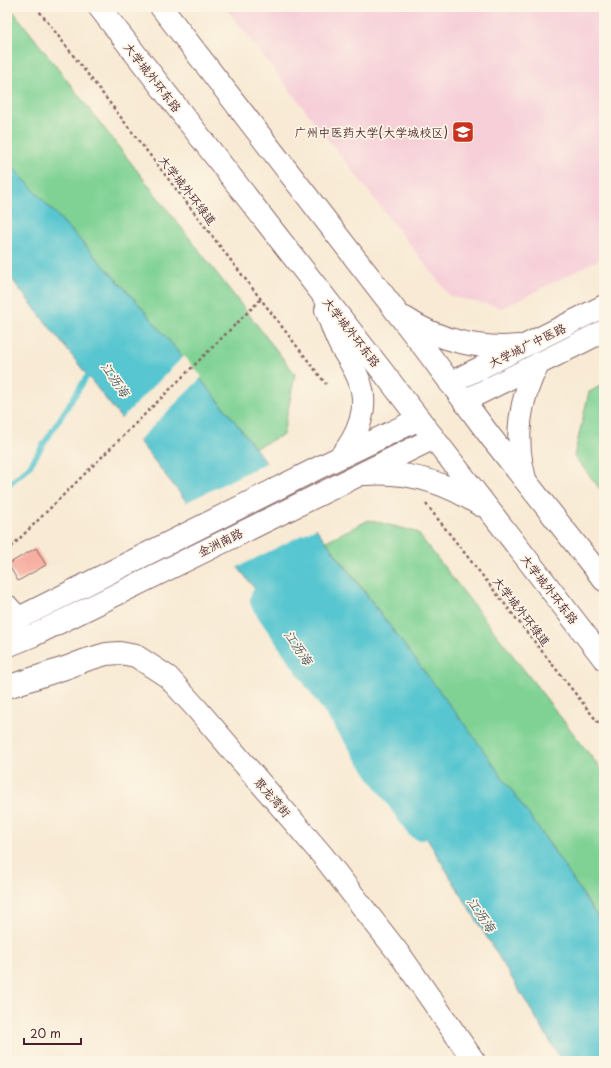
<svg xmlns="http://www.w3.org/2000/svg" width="611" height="1068" viewBox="0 0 611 1068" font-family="'Playpen Sans','LXGW WenKai TC',sans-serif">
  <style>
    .built { fill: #f6cfd9 }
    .green { fill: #7fd294; stroke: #647860 }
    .water { fill: #59c6d0; stroke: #52727e }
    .pier { fill: #f8ead4 }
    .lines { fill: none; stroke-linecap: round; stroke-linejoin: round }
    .stream { stroke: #59c6d0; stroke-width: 5.5 }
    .river { stroke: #59c6d0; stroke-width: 34 }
    .building { fill: #f7afa2 }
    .minor-casing { stroke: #876666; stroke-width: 24 }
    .major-casing { stroke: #876666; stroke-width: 24 }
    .path { stroke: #876666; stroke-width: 2.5; stroke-dasharray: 3 3; stroke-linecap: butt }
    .minor { stroke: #fff; stroke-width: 22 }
    .major { stroke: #fff; stroke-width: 22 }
    .labels { text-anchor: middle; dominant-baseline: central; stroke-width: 3.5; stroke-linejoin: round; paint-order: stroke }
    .street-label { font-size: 12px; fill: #4a1f2b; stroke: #fcf5e5 }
    .poi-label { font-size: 12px; fill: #4a1f2b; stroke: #fcf5e5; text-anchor: end }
    .water-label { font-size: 13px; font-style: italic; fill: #4f5965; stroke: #fcf5e5 }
  </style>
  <rect width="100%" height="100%" fill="#fcf5e5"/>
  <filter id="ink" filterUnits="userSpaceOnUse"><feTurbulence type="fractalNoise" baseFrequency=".025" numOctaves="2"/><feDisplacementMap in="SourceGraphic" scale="8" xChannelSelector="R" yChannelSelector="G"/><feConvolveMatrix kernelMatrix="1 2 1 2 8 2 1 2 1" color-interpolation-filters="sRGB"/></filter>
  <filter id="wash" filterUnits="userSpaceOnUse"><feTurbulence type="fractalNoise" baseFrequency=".012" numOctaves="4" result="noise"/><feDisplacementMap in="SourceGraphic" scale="16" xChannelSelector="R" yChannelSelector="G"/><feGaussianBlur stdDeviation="0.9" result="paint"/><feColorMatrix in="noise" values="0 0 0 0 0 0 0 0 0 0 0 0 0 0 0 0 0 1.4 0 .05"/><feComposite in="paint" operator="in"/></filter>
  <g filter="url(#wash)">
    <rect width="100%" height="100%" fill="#f8ead4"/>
    <path class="built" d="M 225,7 L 604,7 L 604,257 L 503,308 L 450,296 Z"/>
    <g class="green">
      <path d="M 7,7 L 10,7 L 295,374 L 283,435 L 255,448 L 230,415 L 138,303 L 7,161 Z"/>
      <path d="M 604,384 L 604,494 L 574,456 L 589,392 Z"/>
      <path d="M 369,520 L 417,532 L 604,773 L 604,927 L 548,842 L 371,600 L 326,541 Z"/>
    </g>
    <path class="water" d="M 7,161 L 138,303 L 230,415 L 471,733 L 548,842 L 604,927 L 604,1061 L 562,1061 L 346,705 L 7,273 Z"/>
    <g class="pier">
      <path d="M 184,356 L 202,377 L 137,442 L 120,420 Z"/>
      <path d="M 268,462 L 318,527 L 236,568 L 185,503 Z"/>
    </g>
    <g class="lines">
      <path class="stream" d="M 7,486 L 29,467 L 91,370"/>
      <path class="river" d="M 267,600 L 421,823"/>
    </g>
    <g id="blocks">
      <path class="building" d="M 36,548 L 46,565 L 18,581 L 8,564 Z"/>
    </g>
  </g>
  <g filter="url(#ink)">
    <use href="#blocks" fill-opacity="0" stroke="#876666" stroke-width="1"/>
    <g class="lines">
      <g class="minor-casing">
        <g id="minor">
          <path d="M 7,606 L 19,619"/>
          <path d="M 7,687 L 68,667 L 86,660 L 106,654 L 120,653 L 136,656 L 168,677 L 197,709 L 323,856 L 403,959 L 474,1061"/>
        </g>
      </g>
      <g class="major-casing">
        <g id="major">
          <path d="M 99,7 L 386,376 L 604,659"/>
          <path d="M 161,7 L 426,350 L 490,436 L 604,580"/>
          <path d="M 326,310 C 331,322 334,334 340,345 C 346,356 355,368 359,380 C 370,407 358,436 340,457"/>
          <path d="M 405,318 C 437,340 480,350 519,346"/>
          <path d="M 450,383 L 604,306"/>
          <path d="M 464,401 L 604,331"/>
          <path d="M 365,474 C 406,471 446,482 480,505"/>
          <path d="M 525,479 C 514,440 519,398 539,363"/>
          <path d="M 7,624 L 318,468 L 419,419"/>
          <path d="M 7,646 L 34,635 L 434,438"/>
        </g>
      </g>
      <g class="path">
        <path d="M 36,7 L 326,384"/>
        <path d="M 426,504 L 604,730"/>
        <path d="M 7,551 L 261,299"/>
      </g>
      <use href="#minor" class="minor"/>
      <use href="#major" class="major"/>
    </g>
  </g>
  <defs>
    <g id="university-square" transform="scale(1.15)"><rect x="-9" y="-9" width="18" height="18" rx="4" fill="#c8321e" stroke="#fcf5e5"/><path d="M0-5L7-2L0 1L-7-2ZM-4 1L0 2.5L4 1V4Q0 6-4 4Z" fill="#fff"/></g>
  </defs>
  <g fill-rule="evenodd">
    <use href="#university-square" x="463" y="132"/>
  </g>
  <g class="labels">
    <g class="street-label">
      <text transform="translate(153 77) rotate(52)">大学城外环东路</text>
      <text transform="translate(188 190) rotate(52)">大学城外环绿道</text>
      <text transform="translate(352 332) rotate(52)">大学城外环东路</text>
      <text transform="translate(527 345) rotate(-26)">大学城广中医路</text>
      <text transform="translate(220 542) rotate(-26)">金洲南路</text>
      <text transform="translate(550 589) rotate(52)">大学城外环东路</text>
      <text transform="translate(522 611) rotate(52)">大学城外环绿道</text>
      <text transform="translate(273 797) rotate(49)">聚龙湾街</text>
    </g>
    <g class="poi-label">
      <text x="448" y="132">广州中医药大学(大学城校区)</text>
    </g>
    <g class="water-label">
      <text transform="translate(116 379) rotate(56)">江沥海</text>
      <text transform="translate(299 647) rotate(56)">江沥海</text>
      <text transform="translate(482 914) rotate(56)">江沥海</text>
    </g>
  </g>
  <rect width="611" height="1068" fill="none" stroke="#fcf5e5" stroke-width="24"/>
  <path d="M24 1038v6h57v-6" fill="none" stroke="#4a1f2b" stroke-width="2"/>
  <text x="30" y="1038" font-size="12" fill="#4a1f2b" stroke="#fcf5e5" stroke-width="3" paint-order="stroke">20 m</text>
</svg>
